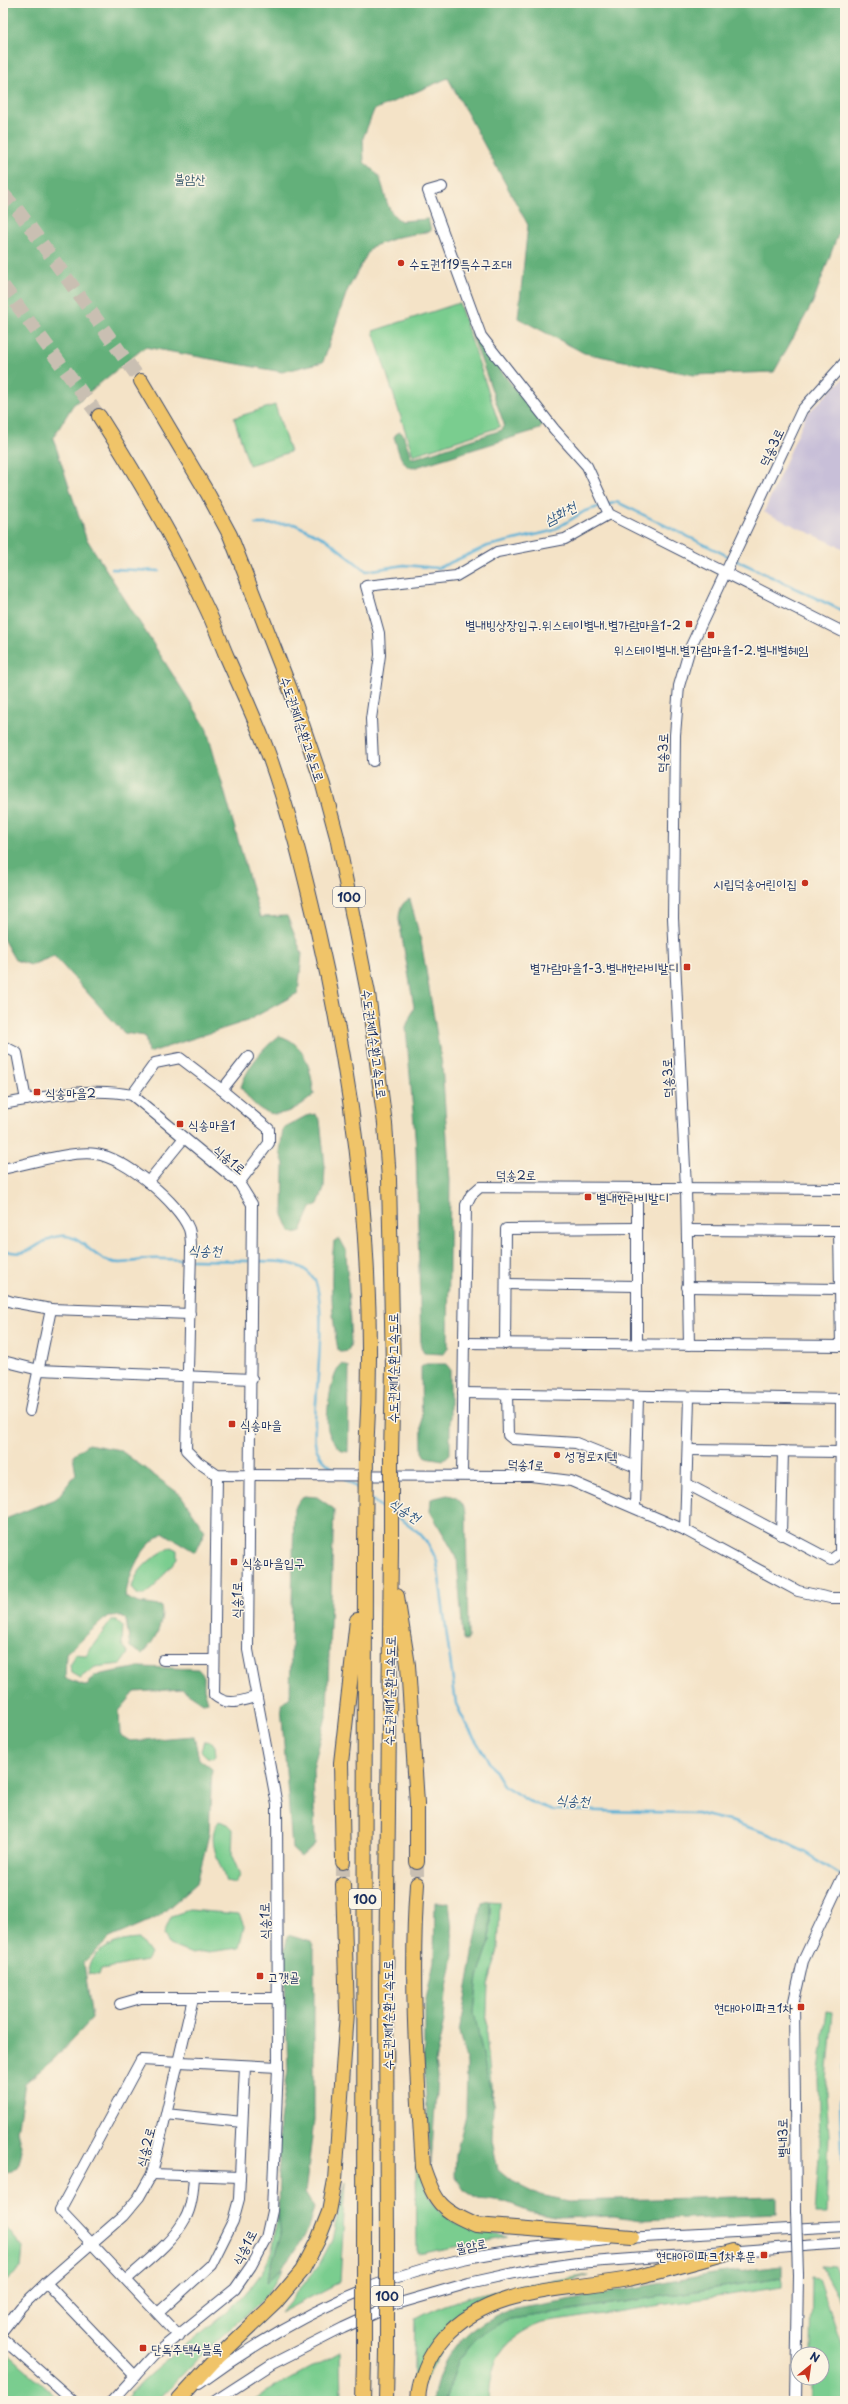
<svg xmlns="http://www.w3.org/2000/svg" width="848" height="2404" viewBox="0 0 848 2404" font-family="'Playpen Sans','Poor Story',sans-serif">
  <style>
    .industrial { fill: #c8bfd8 }
    .green { fill: #7acd8f; stroke: #4a7e76 }
    .forest { fill: #63b07a; stroke: #3f706c }
    .lines { fill: none; stroke-linecap: round; stroke-linejoin: round }
    .stream { stroke: #5ab0d6; stroke-width: 2.5 }
    .highway-tunnel { stroke: #c9bfb2; stroke-width: 14; stroke-dasharray: 14 7; stroke-linecap: butt }
    .minor-casing { stroke: #3c4a6e; stroke-width: 12 }
    .highway-casing { stroke: #3c4a6e; stroke-width: 16 }
    .minor { stroke: #fff; stroke-width: 10 }
    .highway { stroke: #f0c469; stroke-width: 14 }
    .minor-bridge-casing { stroke: #3c4a6e; stroke-width: 12; stroke-linecap: butt }
    .highway-bridge-casing { stroke: #3c4a6e; stroke-width: 16; stroke-linecap: butt }
    .minor-bridge { stroke: #fff; stroke-width: 10 }
    .highway-bridge { stroke: #f0c469; stroke-width: 14 }
    .poi-dot { fill: #c8321e; stroke: #fcf5e5; stroke-width: 1.5 }
    .labels { text-anchor: middle; dominant-baseline: central; stroke-width: 3; stroke-linejoin: round; paint-order: stroke }
    .shield { fill: #fcf5e5; stroke: #5e6a86; stroke-width: 1 }
    .shield-label { font-size: 12px; font-weight: bold; fill: #1b2f5e }
    .park-label { font-size: 13px; fill: #33566a; stroke: #fcf5e5 }
    .poi-label { font-size: 13px; fill: #1b2f5e; stroke: #fcf5e5; text-anchor: start }
    .street-label { font-size: 13px; fill: #1b2f5e; stroke: #fcf5e5 }
    .water-label { font-size: 14px; font-style: italic; fill: #2e5682; stroke: #fcf5e5 }
  </style>
  <rect width="100%" height="100%" fill="#fcf5e5"/>
  <filter id="ink" filterUnits="userSpaceOnUse"><feTurbulence type="fractalNoise" baseFrequency=".025" numOctaves="2"/><feDisplacementMap in="SourceGraphic" scale="8" xChannelSelector="R" yChannelSelector="G"/><feConvolveMatrix kernelMatrix="1 2 1 2 8 2 1 2 1" color-interpolation-filters="sRGB"/></filter>
  <filter id="wash" filterUnits="userSpaceOnUse"><feTurbulence type="fractalNoise" baseFrequency=".012" numOctaves="4" result="noise"/><feDisplacementMap in="SourceGraphic" scale="16" xChannelSelector="R" yChannelSelector="G"/><feGaussianBlur stdDeviation="0.9" result="paint"/><feColorMatrix in="noise" values="0 0 0 0 0 0 0 0 0 0 0 0 0 0 0 0 0 1.4 0 .05"/><feComposite in="paint" operator="in"/></filter>
  <g filter="url(#wash)">
    <rect width="100%" height="100%" fill="#f4e3c7"/>
    <path class="industrial" d="M 845,377 L 845,549 L 764,512 L 806,415 Z"/>
    <g class="green">
      <path d="M 459,303 L 500,427 L 413,455 L 373,331 Z"/>
      <path d="M 275,405 L 290,452 L 249,465 L 234,418 Z"/>
      <path d="M 171,1547 L 177,1550 L 177,1558 L 154,1587 L 144,1595 L 138,1595 L 132,1588 C 136,1568 153,1557 171,1547 Z"/>
      <path d="M 111,1621 L 117,1621 L 123,1626 L 122,1644 L 128,1653 L 121,1664 L 95,1667 L 80,1678 L 71,1673 L 70,1664 L 75,1654 L 86,1655 Z"/>
      <path d="M 204,1741 L 212,1742 L 215,1746 L 216,1755 L 213,1758 L 207,1757 L 201,1751 Z"/>
      <path d="M 219,1821 L 228,1824 L 233,1829 L 232,1856 L 240,1875 L 235,1883 L 226,1881 C 220,1863 205,1838 219,1821 Z"/>
      <path d="M 490,1901 L 500,1902 L 498,1950 L 488,1985 L 486,2035 L 493,2105 L 474,2012 L 478,1977 L 490,1940 Z"/>
      <path d="M 189,1910 L 239,1914 L 244,1926 L 239,1948 L 192,1954 L 169,1945 L 164,1934 L 171,1916 Z"/>
      <path d="M 139,1939 L 150,1954 L 146,1961 L 101,1969 L 99,1975 L 88,1974 C 91,1948 116,1940 139,1939 Z"/>
      <path d="M 827,2011 L 833,2012 L 826,2092 L 829,2135 L 826,2214 L 815,2214 L 820,2142 L 818,2078 Z"/>
      <path d="M 416,2158 C 421,2171 427,2196 436,2207 C 454,2230 483,2232 509,2237 L 417,2254 Z"/>
      <path d="M 346,2181 L 340,2282 L 280,2313 L 318,2267 L 332,2240 Z"/>
      <path d="M 278,2214 L 281,2235 L 266,2281 L 283,2268 L 267,2296 L 206,2350 L 157,2401 L 124,2401 C 162,2353 249,2311 270,2256 C 275,2244 275,2227 278,2214 Z"/>
      <path d="M 3,2224 L 23,2248 L 21,2268 L 3,2284 Z"/>
      <path d="M 821,2265 L 835,2266 L 845,2291 L 845,2315 L 838,2296 Z"/>
      <path d="M 588,2275 L 463,2314 L 413,2401 L 415,2319 C 467,2290 530,2285 588,2275 Z"/>
      <path d="M 812,2277 L 819,2278 L 845,2356 L 845,2401 L 811,2401 L 811,2378 L 822,2378 L 822,2354 L 811,2354 Z"/>
      <path d="M 782,2278 L 782,2287 L 542,2323 C 502,2338 491,2359 489,2401 L 445,2401 L 458,2361 L 474,2340 L 505,2320 Z"/>
      <path d="M 3,2349 L 61,2401 L 3,2401 Z"/>
      <path d="M 340,2352 L 341,2401 L 250,2401 Z"/>
    </g>
    <g class="forest">
      <path d="M 3,3 L 845,3 L 845,228 L 838,234 L 813,302 L 774,372 L 694,375 L 584,353 L 518,318 L 528,225 L 448,78 L 374,110 L 363,138 L 364,162 C 368,166 376,172 379,177 C 387,194 384,210 401,221 L 428,219 L 431,231 L 398,237 L 371,247 L 347,291 L 323,362 L 282,372 L 145,347 L 73,405 L 53,438 L 86,538 L 206,727 L 260,917 L 287,916 L 302,954 L 298,993 L 247,1021 L 148,1053 L 145,1036 L 124,1033 L 54,956 L 31,965 L 15,960 L 3,939 Z"/>
      <path d="M 471,332 L 542,424 L 540,429 L 413,468 C 400,466 398,448 394,437 L 396,434 L 400,432 L 403,434 L 411,457 L 415,458 L 502,430 L 504,424 Z"/>
      <path d="M 410,899 L 421,941 L 442,1065 L 450,1180 L 448,1348 L 444,1354 L 424,1353 L 421,1348 L 416,1148 L 406,1027 L 414,1007 L 399,920 C 399,911 401,902 410,899 Z"/>
      <path d="M 279,1036 C 306,1042 311,1071 314,1095 C 284,1120 263,1123 241,1087 C 247,1067 263,1048 279,1036 Z"/>
      <path d="M 315,1114 L 320,1120 L 325,1166 L 324,1189 L 318,1204 L 311,1208 L 301,1231 L 294,1233 L 290,1231 L 283,1215 L 284,1164 L 280,1152 L 283,1128 L 306,1116 Z"/>
      <path d="M 340,1239 L 346,1250 L 351,1343 L 348,1351 L 342,1352 L 338,1350 C 331,1314 330,1277 334,1241 Z"/>
      <path d="M 342,1364 L 349,1367 L 348,1452 L 342,1451 C 337,1445 330,1438 328,1430 C 325,1417 331,1372 342,1364 Z"/>
      <path d="M 426,1364 L 446,1364 L 450,1369 L 450,1454 L 443,1460 L 425,1457 L 422,1452 L 421,1367 Z"/>
      <path d="M 88,1444 L 120,1450 L 151,1473 L 181,1495 L 205,1531 L 195,1552 L 164,1533 C 139,1548 131,1570 125,1597 L 138,1603 L 161,1606 C 165,1622 154,1643 142,1654 L 130,1647 L 126,1620 L 122,1616 L 108,1616 L 66,1653 L 65,1678 L 87,1686 L 95,1675 L 140,1667 L 198,1669 L 204,1676 L 204,1689 L 208,1702 L 203,1703 L 182,1689 L 135,1692 L 119,1711 L 120,1735 L 130,1741 L 194,1736 L 199,1759 L 212,1769 L 209,1834 L 197,1883 L 158,1917 L 110,1938 L 84,1963 L 92,2019 L 54,2059 L 25,2083 L 17,2131 L 22,2150 L 18,2168 L 3,2175 L 3,1520 L 57,1498 L 76,1474 L 73,1455 Z"/>
      <path d="M 447,1495 C 458,1496 463,1503 466,1513 L 468,1637 L 467,1641 L 463,1639 L 457,1558 L 430,1511 L 431,1499 Z"/>
      <path d="M 304,1496 L 317,1497 L 334,1509 L 327,1713 L 313,1769 L 315,1844 L 301,1857 L 292,1849 L 281,1705 L 290,1697 L 294,1508 Z"/>
      <path d="M 490,1901 L 490,1940 L 478,1977 L 474,2012 L 493,2105 L 492,2140 L 498,2170 L 510,2180 L 540,2195 L 569,2201 L 777,2196 L 777,2214 L 641,2220 L 614,2216 L 560,2218 L 530,2212 L 503,2202 L 478,2199 L 464,2190 L 455,2176 L 456,2154 L 466,2115 L 467,2064 L 459,2032 L 482,1903 Z"/>
      <path d="M 435,1902 L 449,1903 L 453,1939 L 453,1956 L 446,1993 L 444,2021 L 435,2062 L 437,2077 L 431,2165 L 423,2056 L 425,2048 L 425,2004 L 434,1961 Z"/>
      <path d="M 288,1935 L 311,1942 L 314,1949 L 314,2121 L 305,2193 L 314,2208 C 305,2239 292,2261 266,2282 L 281,2235 L 278,2214 L 280,2121 L 288,2071 L 284,1953 Z"/>
      <path d="M 782,2266 L 782,2278 L 505,2320 L 474,2340 L 458,2361 L 445,2401 L 433,2401 C 440,2354 463,2330 505,2311 L 719,2273 Z"/>
    </g>
    <g class="lines">
      <g class="stream">
        <path d="M 607,505 L 617,502 L 730,557"/>
        <path d="M 255,524 L 294,524 L 326,539 L 366,571 L 404,565 L 438,568 L 488,546 L 552,531 L 585,511 L 602,506"/>
        <path d="M 734,559 L 845,612"/>
        <path d="M 112,569 L 159,571"/>
        <path d="M 3,1250 C 34,1260 35,1239 60,1236 C 77,1233 91,1254 105,1260 C 122,1267 134,1260 150,1259 C 162,1258 175,1260 187,1260"/>
        <path d="M 192,1260 L 249,1261"/>
        <path d="M 254,1261 C 273,1261 298,1260 312,1276 C 329,1295 315,1393 315,1423 C 315,1431 313,1443 317,1450 C 321,1460 330,1466 338,1472"/>
        <path d="M 346,1479 L 361,1491"/>
        <path d="M 371,1499 L 386,1511"/>
        <path d="M 396,1516 C 418,1530 427,1537 437,1562 L 456,1704 L 467,1726 L 503,1785 L 528,1801 L 553,1810 L 696,1813 L 733,1822 L 771,1835 L 801,1850 L 841,1875"/>
        <path d="M 845,2056 L 840,2104 L 845,2213"/>
      </g>
    </g>
  </g>
  <g filter="url(#ink)">
    <g class="lines">
      <g class="highway-tunnel">
        <path d="M 3,194 L 19,212 L 141,381"/>
        <path d="M 3,286 L 99,416"/>
        <path d="M 343,1862 L 343,1884"/>
        <path d="M 417,1862 L 417,1884"/>
      </g>
      <g class="minor-casing">
        <g id="minor">
          <path d="M 442,187 L 428,191 L 481,336 L 554,429 L 587,466 L 609,514 L 845,633"/>
          <path d="M 373,761 L 371,719 L 380,655 L 379,633 L 366,586 L 456,576 L 497,552 L 565,539 L 609,514"/>
          <path d="M 3,1046 L 17,1053 L 26,1100"/>
          <path d="M 222,1090 L 248,1057"/>
          <path d="M 132,1095 L 155,1063 L 180,1058 L 222,1090 L 269,1129 L 269,1143 L 239,1183"/>
          <path d="M 3,1104 C 45,1097 90,1086 132,1095 L 239,1183 L 252,1204 L 248,1650 L 277,1805 L 278,2067 L 272,2211 L 266,2238 L 251,2266 L 235,2289 L 155,2354 L 112,2401"/>
          <path d="M 3,1169 C 27,1164 73,1150 96,1154 C 125,1158 178,1202 189,1229 C 191,1235 191,1244 191,1250 L 186,1450 L 198,1462 L 217,1475 L 531,1476 L 571,1481 L 685,1530 L 798,1591 L 830,1598 L 845,1598"/>
          <path d="M 148,1182 L 184,1138"/>
          <path d="M 687,1230 L 839,1231 L 841,1346"/>
          <path d="M 506,1284 L 637,1286"/>
          <path d="M 687,1287 L 840,1289"/>
          <path d="M 3,1299 L 12,1302 L 51,1309 L 190,1314"/>
          <path d="M 464,1343 L 845,1346"/>
          <path d="M 505,1344 L 506,1229 L 637,1228"/>
          <path d="M 637,1344 L 637,1188"/>
          <path d="M 689,1345 L 686,1188 L 673,918 L 675,735 L 679,686 L 690,648 L 802,410 L 845,362"/>
          <path d="M 3,1361 L 39,1370 L 252,1379"/>
          <path d="M 463,1393 L 845,1399"/>
          <path d="M 507,1394 L 508,1435 L 513,1439 L 576,1443 L 636,1467"/>
          <path d="M 30,1411 L 51,1309"/>
          <path d="M 688,1450 L 841,1452"/>
          <path d="M 217,1475 L 214,1695 C 228,1707 240,1701 255,1697"/>
          <path d="M 462,1475 L 466,1205 L 471,1195 L 480,1187 L 845,1189"/>
          <path d="M 687,1484 L 831,1560 L 840,1553 L 841,1399"/>
          <path d="M 635,1507 L 638,1396"/>
          <path d="M 685,1530 L 689,1398"/>
          <path d="M 781,1535 L 783,1451"/>
          <path d="M 163,1660 L 214,1660"/>
          <path d="M 120,2004 L 141,1998 L 193,1998"/>
          <path d="M 166,2114 L 242,2122"/>
          <path d="M 152,2174 L 240,2177"/>
          <path d="M 796,2211 L 794,2001 L 803,1961 L 845,1872"/>
          <path d="M 625,2238 L 845,2226"/>
          <path d="M 127,2279 C 147,2261 172,2243 185,2219 C 192,2207 193,2190 194,2177"/>
          <path d="M 46,2283 L 135,2376"/>
          <path d="M 158,2313 L 211,2265 L 233,2221 L 239,2199 L 245,2066"/>
          <path d="M 3,2330 L 21,2307 L 46,2283 L 123,2216 L 139,2197 L 152,2174 L 193,1998 L 278,1998"/>
          <path d="M 179,2336 L 60,2210 L 141,2060 L 278,2067"/>
          <path d="M 3,2339 L 73,2401"/>
          <path d="M 199,2384 C 278,2326 367,2279 463,2259 C 510,2249 559,2245 607,2240"/>
          <path d="M 215,2401 L 272,2364 L 343,2328 L 393,2305 L 469,2283 L 528,2270 L 578,2263 L 845,2243"/>
          <path d="M 796,2401 L 798,2275"/>
        </g>
      </g>
      <g class="highway-casing">
        <g id="highway">
          <path d="M 141,381 L 208,494 L 230,535 L 290,689 L 323,785 L 337,837 L 368,993 L 385,1124 L 389,1179 L 393,1369 L 391,1454"/>
          <path d="M 99,416 C 138,477 175,540 206,607 C 214,623 220,641 227,657 C 241,689 256,720 268,753 C 289,811 304,872 318,932 C 358,1106 377,1275 366,1454"/>
          <path d="M 397,1596 L 408,1665 L 417,1803 L 417,1862"/>
          <path d="M 343,1862 L 341,1763 L 357,1620"/>
          <path d="M 417,1884 C 410,1978 417,2073 423,2167 C 435,2203 441,2210 476,2225 L 632,2237"/>
          <path d="M 387,2243 L 386,1985 L 391,1547"/>
          <path d="M 364,2251 L 365,1548"/>
          <path d="M 179,2399 L 212,2363 L 275,2303 L 302,2271 L 318,2240 L 329,2212 L 335,2180 L 347,2013 L 343,1884"/>
          <path d="M 363,2401 L 364,2358"/>
          <path d="M 386,2401 L 387,2350"/>
          <path d="M 418,2401 C 419,2378 429,2355 444,2338 C 490,2286 565,2291 628,2279 C 664,2271 699,2261 734,2251"/>
        </g>
      </g>
      <use href="#minor" class="minor"/>
      <use href="#highway" class="highway"/>
      <g class="minor-bridge-casing">
        <path id="minor-bridge" d="M 796,2211 L 798,2275"/>
      </g>
      <g class="highway-bridge-casing">
        <g id="highway-bridge">
          <path d="M 391,1547 L 391,1454"/>
          <path d="M 365,1548 L 366,1454"/>
          <path d="M 387,2350 L 387,2243"/>
          <path d="M 364,2358 L 364,2251"/>
        </g>
      </g>
      <use href="#minor-bridge" class="minor-bridge"/>
      <use href="#highway-bridge" class="highway-bridge"/>
    </g>
  </g>
  <g class="poi-dot">
    <circle cx="401" cy="263" r="4"/>
    <rect x="685" y="620" width="8" height="8" rx="2"/>
    <rect x="707" y="631" width="8" height="8" rx="2"/>
    <circle cx="805" cy="883" r="4"/>
    <rect x="683" y="963" width="8" height="8" rx="2"/>
    <rect x="33" y="1088" width="8" height="8" rx="2"/>
    <rect x="176" y="1120" width="8" height="8" rx="2"/>
    <rect x="584" y="1193" width="8" height="8" rx="2"/>
    <rect x="228" y="1420" width="8" height="8" rx="2"/>
    <circle cx="557" cy="1455" r="4"/>
    <rect x="230" y="1558" width="8" height="8" rx="2"/>
    <rect x="256" y="1972" width="8" height="8" rx="2"/>
    <rect x="797" y="2003" width="8" height="8" rx="2"/>
    <rect x="760" y="2251" width="8" height="8" rx="2"/>
    <rect x="139" y="2344" width="8" height="8" rx="2"/>
  </g>
  <g class="labels">
    <g class="shield">
      <rect x="333" y="887" width="32" height="20" rx="3"/>
      <rect x="349" y="1889" width="32" height="20" rx="3"/>
      <rect x="371" y="2286" width="32" height="20" rx="3"/>
    </g>
    <g class="shield-label">
      <text x="349" y="897">100</text>
      <text x="365" y="1899">100</text>
      <text x="387" y="2296">100</text>
    </g>
    <g class="park-label">
      <text x="190" y="178">불암산</text>
    </g>
    <g class="poi-label">
      <text x="409" y="263">수도권119특수구조대</text>
      <text x="681" y="624" text-anchor="end">별내빙상장입구.위스테이별내.별가람마을1-2</text>
      <text x="711" y="649" text-anchor="middle">위스테이별내.별가람마을1-2.별내별헤임</text>
      <text x="797" y="883" text-anchor="end">시립덕송어린이집</text>
      <text x="679" y="967" text-anchor="end">별가람마을1-3.별내한라비발디</text>
      <text x="45" y="1092">식송마을2</text>
      <text x="188" y="1124">식송마을1</text>
      <text x="596" y="1197">별내한라비발디</text>
      <text x="240" y="1424">식송마을</text>
      <text x="565" y="1455">성경로지텍</text>
      <text x="242" y="1562">식송마을입구</text>
      <text x="268" y="1976">고갯골</text>
      <text x="793" y="2007" text-anchor="end">현대아이파크1차</text>
      <text x="756" y="2255" text-anchor="end">현대아이파크1차후문</text>
      <text x="151" y="2348">단독주택4블록</text>
    </g>
    <g class="street-label">
      <text transform="translate(771 447) rotate(-65)">덕송3로</text>
      <text transform="translate(303 729) rotate(71)">수도권제1순환고속도로</text>
      <text transform="translate(662 753) rotate(-89)">덕송3로</text>
      <text transform="translate(375 1044) rotate(82)">수도권제1순환고속도로</text>
      <text transform="translate(667 1078) rotate(-93)">덕송3로</text>
      <text transform="translate(230 1159) rotate(40)">식송1로</text>
      <text x="516" y="1174">덕송2로</text>
      <text transform="translate(392 1368) rotate(-90)">수도권제1순환고속도로</text>
      <text transform="translate(526 1464) rotate(3)">덕송1로</text>
      <text transform="translate(236 1600) rotate(-89)">식송1로</text>
      <text transform="translate(389 1691) rotate(-89)">수도권제1순환고속도로</text>
      <text transform="translate(264 1921) rotate(-91)">식송1로</text>
      <text transform="translate(387 2015) rotate(-90)">수도권제1순환고속도로</text>
      <text transform="translate(782 2138) rotate(-91)">별내3로</text>
      <text transform="translate(145 2147) rotate(-76)">식송2로</text>
      <text transform="translate(471 2245) rotate(-11)">불암로</text>
      <text transform="translate(244 2247) rotate(-63)">식송1로</text>
    </g>
    <g class="water-label">
      <text transform="translate(560 513) rotate(-28)">삼화천</text>
      <text transform="translate(205 1250) rotate(1)">식송천</text>
      <text transform="translate(405 1510) rotate(32)">식송천</text>
      <text transform="translate(573 1800) rotate(3)">식송천</text>
    </g>
  </g>
  <rect width="848" height="2404" fill="none" stroke="#fcf5e5" stroke-width="16"/>
  <g transform="translate(810 2366) rotate(29)"><circle r="19" fill="#fcf5e5" stroke="#a2a6af"/>
  <path d="M0-3L7 15L0 10L-7 15Z" fill="#c8321e"/>
  <text y="-6" font-size="11" font-weight="bold" text-anchor="middle" fill="#1b2f5e">N</text>
  </g>
</svg>
